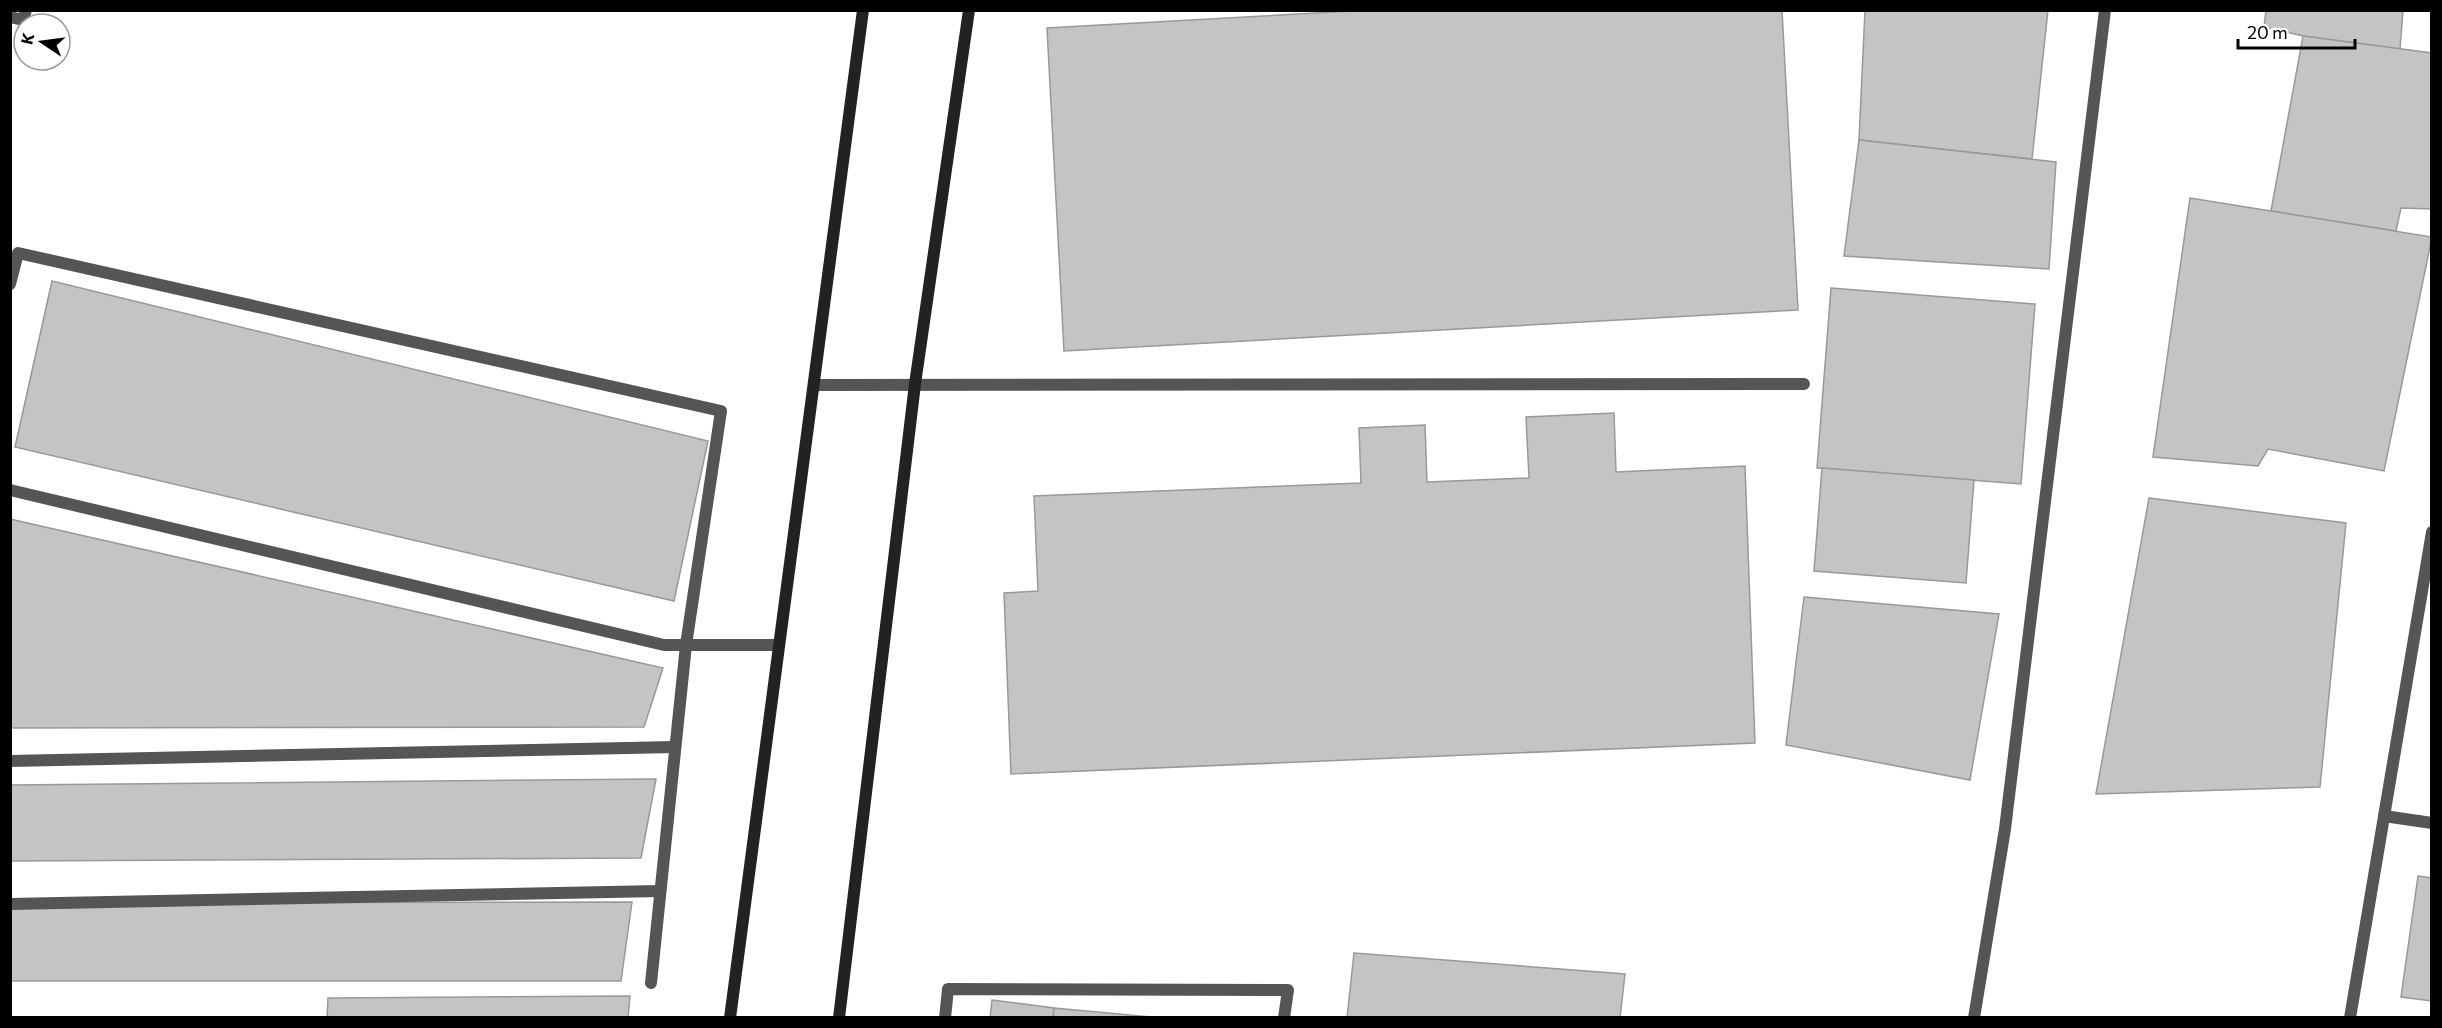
<svg xmlns="http://www.w3.org/2000/svg" width="2442" height="1028" viewBox="0 0 2442 1028" font-family="Commissioner,sans-serif">
  <style>
    .building { fill: #c4c4c4; stroke: #999; stroke-width: 1.5 }
    .lines { fill: none; stroke-linecap: round; stroke-linejoin: round }
    .lane { stroke: #555; stroke-width: 12 }
    .street { stroke: #555; stroke-width: 12 }
    .secondary { stroke: #222; stroke-width: 12 }
  </style>
  <rect width="100%" height="100%" fill="#fff"/>
  <g class="building">
    <path d="M 1370,10 L 1782,10 L 1798,310 L 1064,351 L 1047,28 Z"/>
    <path d="M 1865,10 L 2048,10 L 2032,159 L 1859,140 Z"/>
    <path d="M 2266,10 L 2403,10 L 2400,49 L 2303,36 L 2264,27 Z"/>
    <path d="M 2303,36 L 2432,53 L 2432,209 L 2401,208 L 2396,231 L 2271,211 Z"/>
    <path d="M 1859,140 L 2056,162 L 2049,269 L 1844,256 Z"/>
    <path d="M 2190,198 L 2432,237 L 2384,471 L 2268,449 L 2258,466 L 2153,457 Z"/>
    <path d="M 52,281 L 708,441 L 674,601 L 15,447 Z"/>
    <path d="M 1831,288 L 2035,304 L 2021,484 L 1817,468 Z"/>
    <path d="M 1614,413 L 1616,472 L 1745,466 L 1755,743 L 1011,774 L 1004,593 L 1038,591 L 1034,496 L 1361,483 L 1359,428 L 1425,425 L 1427,482 L 1529,478 L 1526,417 Z"/>
    <path d="M 1822,468 L 1974,480 L 1966,583 L 1814,571 Z"/>
    <path d="M 2149,498 L 2346,523 L 2320,787 L 2096,794 Z"/>
    <path d="M 10,519 L 663,668 L 644,727 L 10,728 Z"/>
    <path d="M 1804,597 L 1999,614 L 1970,780 L 1786,745 Z"/>
    <path d="M 656,779 L 641,858 L 10,861 L 10,785 Z"/>
    <path d="M 2418,876 L 2432,878 L 2432,1001 L 2401,997 Z"/>
    <path d="M 632,902 L 621,981 L 10,981 L 10,903 Z"/>
    <path d="M 1354,953 L 1625,974 L 1620,1018 L 1347,1018 Z"/>
    <path d="M 630,996 L 628,1018 L 327,1018 L 328,998 Z"/>
    <path d="M 992,1000 L 1054,1008 L 1053,1018 L 990,1018 Z"/>
    <path d="M 1054,1008 L 1162,1018 L 1053,1018 Z"/>
  </g>
  <g class="lines">
    <g class="lane">
      <path d="M 10,284 L 18,253 L 721,411 L 686,645 L 651,983"/>
      <path d="M 10,490 L 664,645 L 779,645"/>
      <path d="M 10,761 L 675,747"/>
      <path d="M 10,904 L 660,891"/>
      <path d="M 945,1018 L 948,989 L 1288,990 L 1284,1018"/>
    </g>
    <g class="street">
      <path d="M 10,17 L 23,20 L 26,10"/>
      <path d="M 814,385 L 1804,384"/>
      <path d="M 2384,816 L 2432,823"/>
      <path d="M 1974,1018 L 2005,829 L 2105,10"/>
      <path d="M 2350,1018 L 2432,532"/>
    </g>
    <g class="secondary">
      <path d="M 730,1018 L 863,10"/>
      <path d="M 839,1018 L 915,384 L 969,10"/>
    </g>
  </g>
  <rect width="2442" height="1028" fill="none" stroke="#000000" stroke-width="24"/>
  <g transform="translate(42 42) rotate(283)"><circle r="28" fill="#ffffff" stroke="#999999" stroke-width="1.5"/>
  <path d="M0-4.5L10 22L0 15L-10 22Z" fill="#000000"/>
  <text y="-9" font-size="16" font-weight="bold" text-anchor="middle" fill="#000000">K</text>
  </g>
  <path d="M2238 39v9h117v-9" fill="none" stroke="#000000" stroke-width="3"/>
  <text x="2247" y="39" font-size="18" fill="#000000" stroke="#ffffff" stroke-width="4.5" paint-order="stroke">20 m</text>
</svg>
